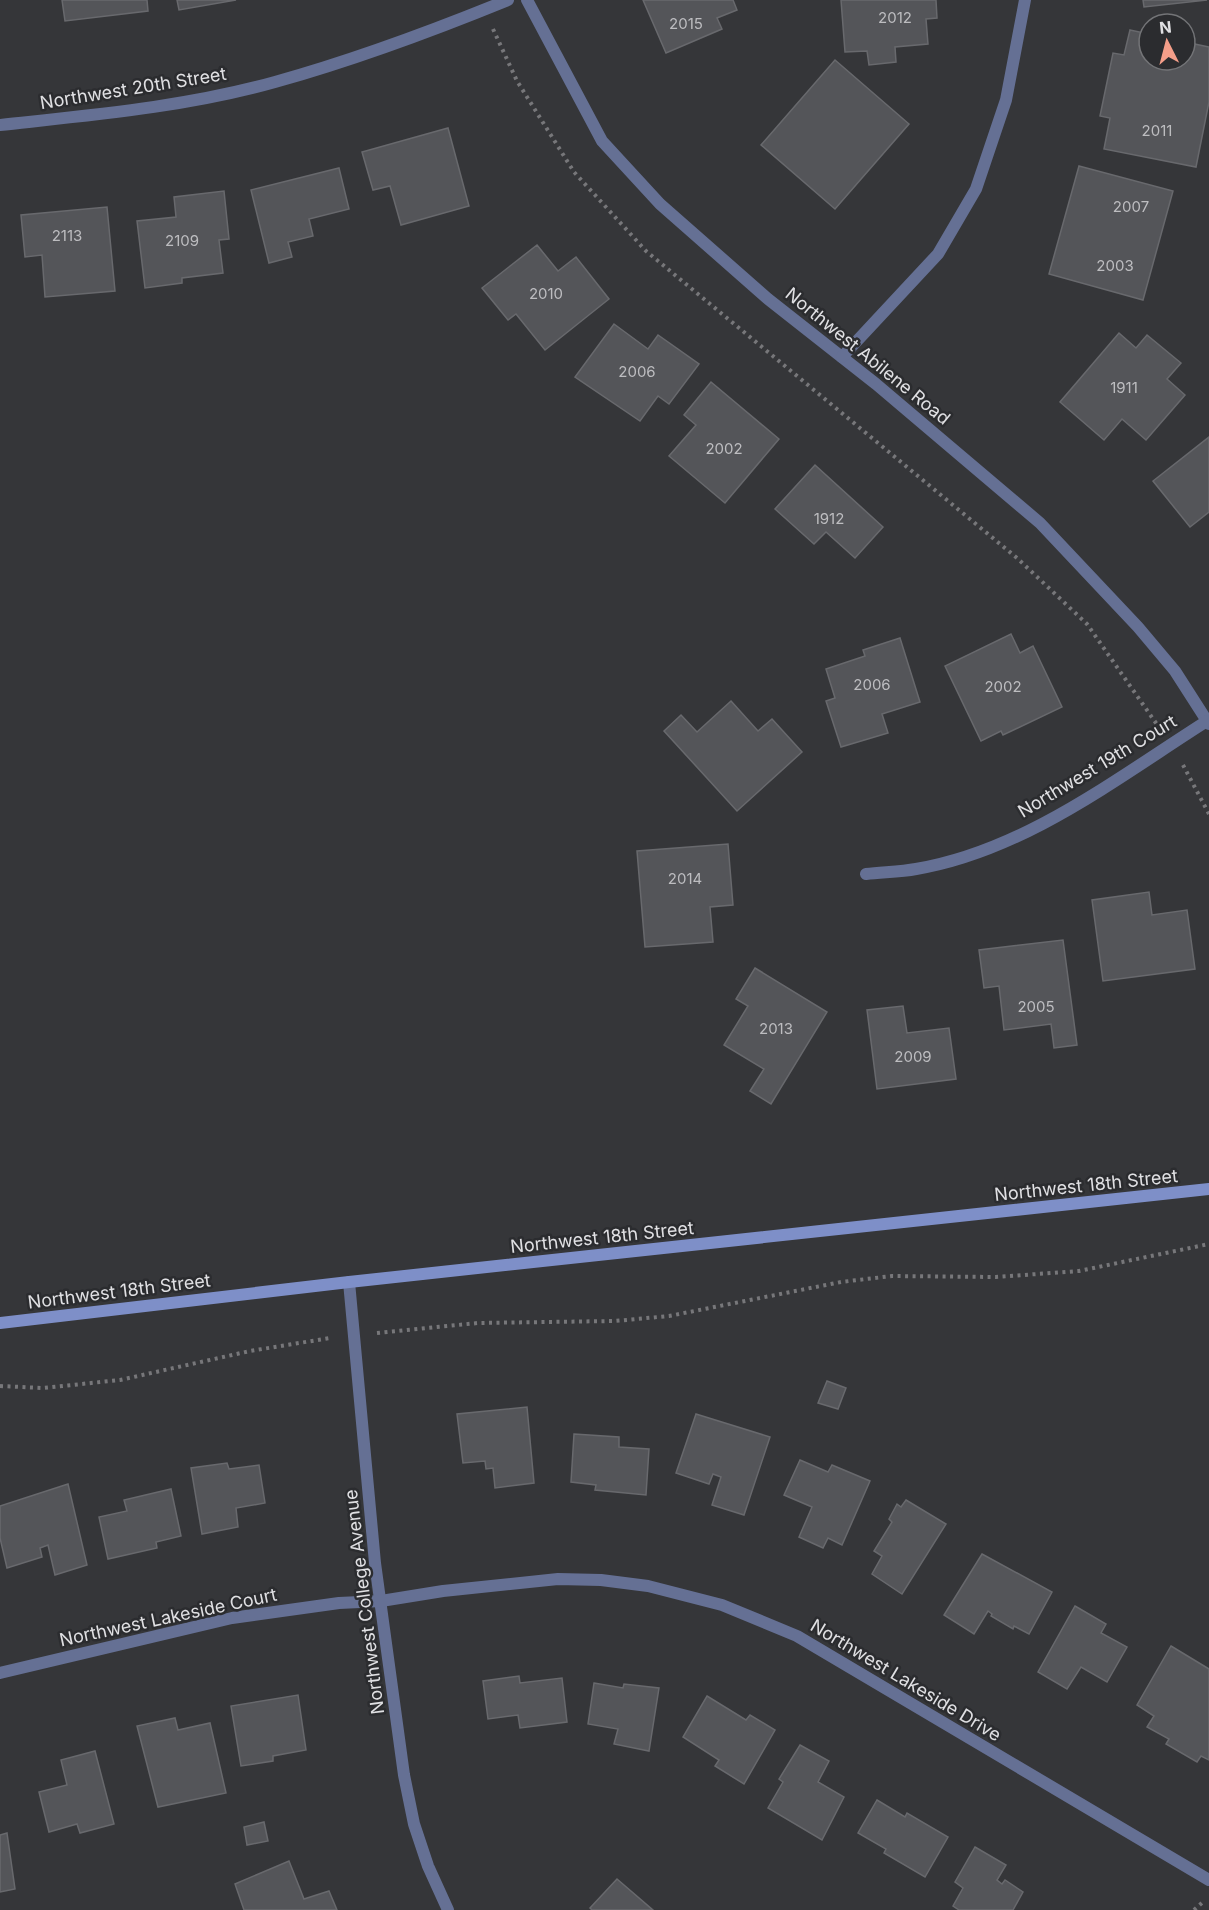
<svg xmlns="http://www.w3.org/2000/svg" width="1209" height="1910" viewBox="0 0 1209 1910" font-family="Inter,sans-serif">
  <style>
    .building { fill: #545559; stroke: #68696d; stroke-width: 1.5 }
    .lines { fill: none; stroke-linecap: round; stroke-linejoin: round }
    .path { stroke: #77777a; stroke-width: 4; stroke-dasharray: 3 4.5; stroke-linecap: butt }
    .street { stroke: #657094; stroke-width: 12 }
    .secondary { stroke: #7e8fc8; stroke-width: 12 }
    .labels { text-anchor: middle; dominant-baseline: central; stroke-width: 5; stroke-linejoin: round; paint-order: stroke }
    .number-label { font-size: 15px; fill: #bdbdc0 }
    .street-label { font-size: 18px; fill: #e0e0e3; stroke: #2b2c2f }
  </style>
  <rect width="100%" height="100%" fill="#353639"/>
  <g class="building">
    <path d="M 62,0 L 147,0 L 148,11 L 65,21 Z"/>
    <path d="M 177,0 L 236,0 L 179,10 Z"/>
    <path d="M 643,0 L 733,0 L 737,10 L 717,18 L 722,29 L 666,53 Z"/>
    <path d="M 841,0 L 936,0 L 937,18 L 926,19 L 928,44 L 895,47 L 896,62 L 869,65 L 867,51 L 845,52 Z"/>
    <path d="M 1143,0 L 1207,0 L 1144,7 Z"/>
    <path d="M 1130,30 L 1149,34 L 1149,60 L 1185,60 L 1185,42 L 1209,47 L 1209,102 L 1196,167 L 1104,149 L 1110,118 L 1100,116 L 1113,53 L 1124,55 Z"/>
    <path d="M 835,60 L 909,124 L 835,209 L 761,145 Z"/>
    <path d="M 448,128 L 469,206 L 401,225 L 390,186 L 373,190 L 362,152 Z"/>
    <path d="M 1079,166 L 1173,191 L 1143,300 L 1049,274 Z"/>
    <path d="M 339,168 L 349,209 L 309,219 L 313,236 L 288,242 L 292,257 L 269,263 L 251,190 Z"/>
    <path d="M 224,191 L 229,239 L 219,240 L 223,273 L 182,278 L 182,283 L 145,288 L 137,221 L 176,217 L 174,197 Z"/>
    <path d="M 107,207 L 115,291 L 45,297 L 42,255 L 25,257 L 21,215 Z"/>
    <path d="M 537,245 L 558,271 L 576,257 L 609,299 L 545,350 L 516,314 L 508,320 L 482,288 Z"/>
    <path d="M 614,324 L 648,349 L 658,335 L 699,364 L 669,404 L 658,396 L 640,421 L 575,377 Z"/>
    <path d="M 1119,333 L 1136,348 L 1147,335 L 1181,363 L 1167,379 L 1185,395 L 1146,440 L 1122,419 L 1104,440 L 1060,402 Z"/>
    <path d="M 711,382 L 779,439 L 725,503 L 669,456 L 696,425 L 684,415 Z"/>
    <path d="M 1209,437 L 1209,512 L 1190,527 L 1153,481 Z"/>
    <path d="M 815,465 L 883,527 L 855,558 L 826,532 L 814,544 L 775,509 Z"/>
    <path d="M 1011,634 L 1020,653 L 1033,646 L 1062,707 L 1003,735 L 1001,731 L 981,741 L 945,666 Z"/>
    <path d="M 900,638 L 920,702 L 882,714 L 888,733 L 841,747 L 826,701 L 835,698 L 826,669 L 865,656 L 863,650 Z"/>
    <path d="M 731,701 L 758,731 L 772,719 L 802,752 L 737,811 L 664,731 L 681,715 L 697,732 Z"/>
    <path d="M 728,844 L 733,905 L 710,907 L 713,942 L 645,947 L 637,851 Z"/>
    <path d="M 1149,892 L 1152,915 L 1187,910 L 1195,969 L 1103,981 L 1092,900 Z"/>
    <path d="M 1063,940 L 1077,1045 L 1054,1048 L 1051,1024 L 1004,1030 L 999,986 L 984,988 L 979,950 Z"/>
    <path d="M 755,968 L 827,1012 L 771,1104 L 750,1091 L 764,1069 L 724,1045 L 748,1006 L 736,999 Z"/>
    <path d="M 903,1006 L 907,1033 L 949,1028 L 956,1079 L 877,1089 L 867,1010 Z"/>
    <path d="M 827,1381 L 846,1388 L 838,1409 L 818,1403 Z"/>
    <path d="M 527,1407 L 534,1483 L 495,1488 L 493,1468 L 486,1469 L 485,1461 L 463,1463 L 457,1414 Z"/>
    <path d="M 696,1414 L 770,1437 L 744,1515 L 712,1505 L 721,1477 L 713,1474 L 709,1484 L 676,1473 Z"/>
    <path d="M 574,1434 L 619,1437 L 619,1447 L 649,1449 L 646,1495 L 595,1490 L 596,1485 L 571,1482 Z"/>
    <path d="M 800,1460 L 828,1472 L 832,1465 L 870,1481 L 842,1545 L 828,1538 L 823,1548 L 799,1537 L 812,1507 L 784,1495 Z"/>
    <path d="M 227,1463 L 229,1469 L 259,1465 L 265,1503 L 236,1508 L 238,1527 L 202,1534 L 191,1468 Z"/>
    <path d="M 68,1484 L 87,1565 L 55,1575 L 48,1545 L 40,1548 L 42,1557 L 7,1568 L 0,1538 L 0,1506 Z"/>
    <path d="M 171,1489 L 181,1536 L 156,1542 L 157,1548 L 108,1559 L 99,1517 L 127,1511 L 124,1500 Z"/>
    <path d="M 906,1500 L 946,1524 L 902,1594 L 872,1574 L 882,1556 L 874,1551 L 892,1522 L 889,1519 L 897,1504 L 901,1507 Z"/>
    <path d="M 982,1554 L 1052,1592 L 1029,1634 L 1014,1626 L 1013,1629 L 991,1616 L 992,1614 L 988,1611 L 974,1634 L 944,1615 Z"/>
    <path d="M 1075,1606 L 1106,1624 L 1101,1633 L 1127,1647 L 1107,1682 L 1081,1667 L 1067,1689 L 1038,1672 Z"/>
    <path d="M 1171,1646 L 1209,1669 L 1209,1760 L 1201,1756 L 1197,1762 L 1166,1744 L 1169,1739 L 1147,1727 L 1154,1716 L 1137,1705 Z"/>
    <path d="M 519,1676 L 520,1683 L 562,1678 L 567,1722 L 520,1728 L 518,1715 L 488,1719 L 483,1681 Z"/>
    <path d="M 594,1683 L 623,1688 L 624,1684 L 659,1688 L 649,1751 L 614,1744 L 618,1729 L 588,1724 Z"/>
    <path d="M 298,1695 L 306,1750 L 273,1756 L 273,1761 L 241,1766 L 231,1706 Z"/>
    <path d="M 707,1696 L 746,1720 L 750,1715 L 775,1730 L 744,1784 L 715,1766 L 719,1760 L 683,1737 Z"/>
    <path d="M 175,1718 L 178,1730 L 210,1723 L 226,1793 L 158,1807 L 137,1726 Z"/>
    <path d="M 800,1745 L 829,1761 L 818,1782 L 844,1797 L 822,1840 L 768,1808 L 783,1782 L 779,1779 Z"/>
    <path d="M 95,1751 L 114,1824 L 80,1833 L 77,1824 L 49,1832 L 39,1792 L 67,1785 L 61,1760 Z"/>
    <path d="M 877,1800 L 905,1817 L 907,1813 L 948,1837 L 925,1877 L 884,1853 L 886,1849 L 858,1833 Z"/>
    <path d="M 264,1822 L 268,1841 L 247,1845 L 244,1827 Z"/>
    <path d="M 7,1833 L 15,1889 L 0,1892 L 0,1835 Z"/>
    <path d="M 975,1847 L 1006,1865 L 997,1880 L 1002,1884 L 1005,1880 L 1023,1892 L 1013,1910 L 959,1910 L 953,1906 L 963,1888 L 955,1882 Z"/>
    <path d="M 289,1861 L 304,1899 L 329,1891 L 337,1910 L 244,1910 L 235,1884 Z"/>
    <path d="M 617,1879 L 653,1910 L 592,1910 L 590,1908 Z"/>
  </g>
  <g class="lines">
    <g class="path">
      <path d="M 493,29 L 517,81 L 574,172 L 646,251 L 1017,558 L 1087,624 L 1158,726"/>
      <path d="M 1183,765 L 1209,814"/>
      <path d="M 377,1333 L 478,1323 L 615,1321 L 669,1316 L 841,1282 L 892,1276 L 996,1277 L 1079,1271 L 1209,1244"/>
      <path d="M 0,1386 L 43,1388 L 120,1380 L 250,1351 L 330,1338"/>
      <path d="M 1194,1910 L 1204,1901"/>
    </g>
    <g class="street">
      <path d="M 527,0 L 602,141 L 660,204 L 768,299 L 876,384 L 1040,523 L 1138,627 L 1175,671 L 1209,724"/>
      <path d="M 0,125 C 92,115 186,107 275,82 C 354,60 432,31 508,0"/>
      <path d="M 842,357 L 938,254 L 976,189 L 1006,100 L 1025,0"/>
      <path d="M 866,874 C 882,872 900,872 916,869 C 1024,851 1117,778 1207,721"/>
      <path d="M 349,1282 L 375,1563 L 404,1775 L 414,1824 L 428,1866 L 448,1910"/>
      <path d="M 0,1673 L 232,1618 L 339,1603 L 381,1601 L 443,1591 L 558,1579 L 601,1580 L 648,1586 L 722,1605 L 797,1636 L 1209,1880"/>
    </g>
    <path class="secondary" d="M 0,1323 L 349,1282 L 1209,1189"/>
  </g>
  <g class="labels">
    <g class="number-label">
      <text x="895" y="17">2012</text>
      <text x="686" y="23">2015</text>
      <text x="1157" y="130">2011</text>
      <text x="1131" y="206">2007</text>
      <text x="67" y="235">2113</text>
      <text x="182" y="240">2109</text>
      <text x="1115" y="265">2003</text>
      <text x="546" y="293">2010</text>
      <text x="637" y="371">2006</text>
      <text x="1124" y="387">1911</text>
      <text x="724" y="448">2002</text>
      <text x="829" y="518">1912</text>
      <text x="872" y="684">2006</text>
      <text x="1003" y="686">2002</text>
      <text x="685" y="878">2014</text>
      <text x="1036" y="1006">2005</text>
      <text x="776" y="1028">2013</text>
      <text x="913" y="1056">2009</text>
    </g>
    <g class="street-label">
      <text transform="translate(133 88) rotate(-9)">Northwest 20th Street</text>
      <text transform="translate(868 356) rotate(39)">Northwest Abilene Road</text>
      <text transform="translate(1097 766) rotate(-31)">Northwest 19th Court</text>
      <text transform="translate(1086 1185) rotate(-6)">Northwest 18th Street</text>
      <text transform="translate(602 1237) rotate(-6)">Northwest 18th Street</text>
      <text transform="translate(119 1291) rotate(-7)">Northwest 18th Street</text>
      <text transform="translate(364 1602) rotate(-97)">Northwest College Avenue</text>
      <text transform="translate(168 1617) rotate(-12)">Northwest Lakeside Court</text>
      <text transform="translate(906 1680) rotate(31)">Northwest Lakeside Drive</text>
    </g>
  </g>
  <g transform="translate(1167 42) rotate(354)"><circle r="28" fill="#2b2c2f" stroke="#737477" stroke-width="1.5"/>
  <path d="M0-4.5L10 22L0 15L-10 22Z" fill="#f49e89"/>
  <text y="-9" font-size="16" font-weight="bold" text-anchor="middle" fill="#e0e0e3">N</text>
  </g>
</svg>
